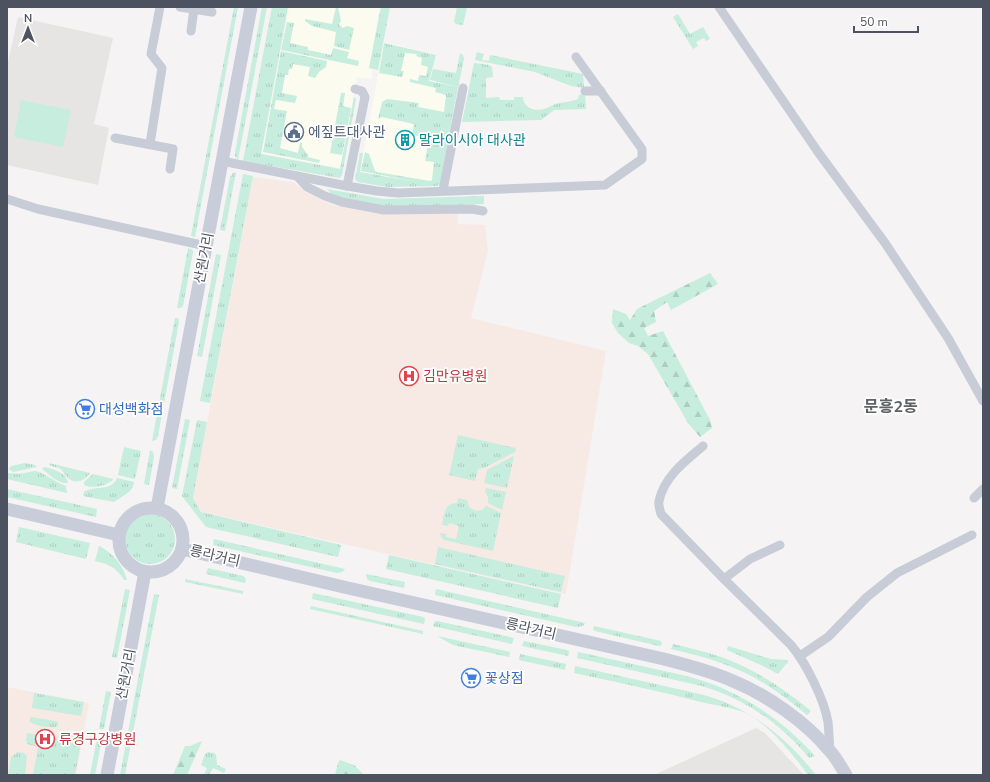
<svg xmlns="http://www.w3.org/2000/svg" width="990" height="782" viewBox="0 0 990 782" font-family="'Nunito Sans','Noto Sans KR',sans-serif">
  <style>
    .commercial { fill: #fcfbf0 }
    .education { fill: #e6e5e4 }
    .medical { fill: #f7eae5 }
    .grass { fill: url(#grass-tufts) }
    .forest { fill: url(#forest-firs) }
    .garden { fill: #c6eddd }
    .lines { fill: none; stroke-linecap: round; stroke-linejoin: round }
    .street { stroke: #c8ccd6; stroke-width: 9 }
    .secondary { stroke: #c8cdd9; stroke-width: 13 }
    .labels { text-anchor: middle; dominant-baseline: central; stroke-width: 3.5; stroke-linejoin: round; paint-order: stroke }
    .service-label { font-size: 14px; fill: #4e5e75; stroke: #fff; text-anchor: start }
    .culture-label { font-size: 14px; fill: #0d838f; stroke: #fff; text-anchor: start }
    .street-label { font-size: 14px; fill: #4c525f; stroke: #fff }
    .health-label { font-size: 14px; fill: #be3a42; stroke: #fff; text-anchor: start }
    .shop-label { font-size: 14px; fill: #366cbe; stroke: #fff; text-anchor: start }
    .quarter-label { font-size: 16px; font-weight: bold; fill: #606267; stroke: #fff }
  </style>
  <defs>
    <pattern id="grass-tufts" width="24" height="20" patternUnits="userSpaceOnUse"><rect width="24" height="20" fill="#c6eddd"/><path d="M3 7l-1-3M5 7V3M7 7l1-3M15 17l-1-3M17 17v-4M19 17l1-3" fill="none" stroke="#accdc0"/></pattern>
    <pattern id="forest-firs" width="22" height="20" patternUnits="userSpaceOnUse"><rect width="22" height="20" fill="#c6eddd"/><path d="M5 1l3.5 6h-7zM16 11l3.5 6h-7z" fill="#accdc0"/></pattern>
  </defs>
  <rect width="100%" height="100%" fill="#f5f3f3"/>
  <g class="commercial">
    <path d="M 289,7 L 380,7 L 369,68 L 369,69 L 373,70 L 371,79 L 357,77 L 340,168 L 262,153 Z"/>
    <path d="M 384,42 L 436,55 L 430,80 L 458,87 L 440,184 L 423,184 L 360,172 Z"/>
  </g>
  <g class="education">
    <path d="M 18,17 L 113,38 L 94,124 L 109,128 L 98,185 L 7,165 L 7,66 Z"/>
    <path d="M 756,728 L 765,733 L 804,775 L 654,775 Z"/>
  </g>
  <g class="medical">
    <path d="M 253,177 L 293,182 L 307,193 L 332,205 L 387,213 L 457,211 L 458,224 L 485,225 L 488,251 L 471,318 L 606,351 L 566,594 L 202,512 L 193,498 Z"/>
    <path d="M 7,687 L 89,703 L 76,775 L 7,775 Z"/>
  </g>
  <g class="grass">
    <path d="M 234,7 L 238,7 L 195,237 L 191,236 Z"/>
    <path d="M 262,7 L 267,7 L 238,160 L 235,156 L 235,152 Z"/>
    <path d="M 272,7 L 288,7 L 261,154 L 340,169 L 354,97 L 356,99 L 342,175 L 340,178 L 243,161 Z"/>
    <path d="M 336,7 L 338,7 L 341,21 L 339,24 L 340,26 L 343,28 L 347,26 L 354,28 L 349,50 L 334,46 L 336,32 L 312,26 L 305,21 L 305,19 L 332,24 Z"/>
    <path d="M 381,7 L 390,7 L 378,70 L 369,68 Z"/>
    <path d="M 457,7 L 467,7 L 463,25 L 456,24 L 454,22 Z"/>
    <path d="M 678,14 L 690,34 L 703,27 L 710,39 L 706,41 L 704,38 L 696,42 L 698,46 L 693,49 L 673,17 Z"/>
    <path d="M 287,22 L 294,23 L 290,43 L 308,47 L 308,50 L 331,55 L 333,48 L 349,52 L 347,58 L 359,61 L 358,66 L 281,50 Z"/>
    <path d="M 384,43 L 436,55 L 429,81 L 458,87 L 440,184 L 437,186 L 388,187 L 358,182 L 355,179 L 360,153 L 363,153 L 360,172 L 416,182 L 361,171 L 365,152 L 369,154 L 375,171 L 377,172 L 430,181 L 432,180 L 434,162 L 425,161 L 429,138 L 412,135 L 414,124 L 382,117 L 378,119 L 382,102 L 387,99 L 419,103 L 418,107 L 444,112 L 446,95 L 435,92 L 436,88 L 410,82 L 410,79 L 418,81 L 419,75 L 426,76 L 428,67 L 421,65 L 422,58 L 416,56 L 417,54 L 405,53 L 401,71 L 404,71 L 402,77 L 379,73 Z"/>
    <path d="M 281,51 L 327,61 L 326,67 L 319,72 L 315,78 L 308,76 L 310,67 L 293,64 L 292,69 L 289,69 L 288,75 L 285,75 L 282,93 L 297,96 L 295,103 L 276,100 L 274,109 L 287,111 L 280,148 L 298,153 L 300,142 L 302,143 L 302,147 L 308,155 L 307,157 L 320,160 L 319,163 L 263,152 Z"/>
    <path d="M 477,52 L 484,54 L 482,60 L 489,61 L 490,55 L 583,74 L 584,88 L 571,86 L 535,72 L 475,60 Z"/>
    <path d="M 460,53 L 463,55 L 464,59 L 458,87 L 430,80 L 433,69 L 456,73 Z"/>
    <path d="M 474,63 L 489,65 L 492,67 L 493,77 L 486,78 L 486,98 L 499,97 L 500,100 L 514,100 L 514,97 L 523,97 C 523,107 534,112 544,109 C 548,108 552,105 556,104 C 563,102 571,102 578,99 L 579,95 L 585,94 L 586,109 L 554,110 L 541,120 L 462,122 Z"/>
    <path d="M 341,93 L 345,93 L 343,106 L 351,108 L 342,155 L 330,153 Z"/>
    <path d="M 236,172 L 225,231 L 220,230 L 230,177 L 233,173 Z"/>
    <path d="M 243,174 L 253,176 L 210,403 L 200,401 Z"/>
    <path d="M 327,189 L 383,199 L 484,196 L 484,204 L 380,207 L 336,199 Z"/>
    <path d="M 188,248 L 193,250 L 193,252 L 183,306 L 180,308 L 177,308 Z"/>
    <path d="M 216,254 L 221,255 L 202,357 L 197,356 Z"/>
    <path d="M 175,318 L 178,318 L 179,322 L 158,436 L 156,440 L 152,441 Z"/>
    <path d="M 185,419 L 190,420 L 177,489 L 172,488 Z"/>
    <path d="M 197,420 L 207,422 L 193,498 L 201,512 L 341,545 L 338,557 L 206,527 L 182,496 Z"/>
    <path d="M 458,435 L 516,448 L 515,452 L 484,468 L 478,469 L 475,481 L 449,475 Z"/>
    <path d="M 124,447 L 141,451 L 135,479 L 118,475 Z"/>
    <path d="M 150,450 L 153,452 L 154,457 L 149,485 L 144,484 Z"/>
    <path d="M 514,456 L 507,488 L 484,483 L 487,470 Z"/>
    <path d="M 25,463 L 35,465 L 37,467 L 13,472 L 9,469 L 11,466 Z"/>
    <path d="M 49,463 L 90,473 C 86,479 78,484 71,480 C 66,478 64,471 59,468 C 56,467 53,467 50,465 Z"/>
    <path d="M 44,467 C 53,469 67,473 68,483 C 58,484 50,475 42,469 Z"/>
    <path d="M 34,471 C 43,471 56,483 66,486 L 67,493 L 7,479 L 7,473 L 19,474 Z"/>
    <path d="M 93,474 L 113,479 L 113,480 C 105,486 93,489 84,485 L 84,482 Z"/>
    <path d="M 117,478 L 134,482 L 133,487 L 129,492 L 114,502 L 83,496 L 84,492 C 94,485 112,492 117,478 Z"/>
    <path d="M 486,488 L 506,492 L 502,510 L 488,503 L 488,497 L 485,492 Z"/>
    <path d="M 7,489 L 97,509 L 96,517 L 7,497 Z"/>
    <path d="M 458,498 L 467,500 L 469,507 C 475,512 482,512 486,506 L 501,513 L 493,551 L 444,540 L 441,537 L 440,533 L 446,534 L 446,537 L 456,539 L 459,526 L 449,523 L 448,526 L 442,525 C 444,515 444,503 457,503 Z"/>
    <circle cx="150" cy="539" r="25"/>
    <path d="M 19,527 L 90,543 L 86,559 L 16,542 Z"/>
    <path d="M 214,539 L 345,569 L 342,572 L 337,573 L 213,545 Z"/>
    <path d="M 99,546 C 113,553 123,565 127,580 L 124,580 C 117,568 109,564 95,561 Z"/>
    <path d="M 438,547 L 565,576 L 561,592 L 435,564 Z"/>
    <path d="M 389,555 L 561,594 L 558,608 L 386,569 Z"/>
    <path d="M 208,568 L 243,576 L 246,579 L 245,583 L 206,574 Z"/>
    <path d="M 366,574 L 405,582 L 404,588 L 370,581 L 367,579 Z"/>
    <path d="M 185,579 L 243,591 L 243,594 L 185,582 Z"/>
    <path d="M 125,589 L 130,590 L 117,658 L 112,657 Z"/>
    <path d="M 436,589 L 585,623 L 583,626 L 576,627 L 435,595 Z"/>
    <path d="M 313,593 L 423,617 L 425,619 L 424,624 L 312,599 Z"/>
    <path d="M 154,594 L 159,595 L 125,775 L 120,775 Z"/>
    <path d="M 311,606 L 423,631 L 423,634 L 310,609 Z"/>
    <path d="M 435,621 L 437,621 L 514,638 L 512,644 L 433,626 Z"/>
    <path d="M 594,626 L 661,641 L 662,645 L 659,646 L 595,631 L 593,629 Z"/>
    <path d="M 437,636 L 510,652 L 509,657 L 453,645 Z"/>
    <path d="M 524,641 L 567,650 L 569,651 L 568,656 L 522,646 Z"/>
    <path d="M 673,644 C 689,648 707,652 724,658 C 756,670 784,689 811,711 L 807,715 C 781,693 754,674 721,663 C 705,657 688,653 671,649 Z"/>
    <path d="M 728,646 L 771,659 L 788,660 L 788,663 L 786,664 L 778,674 L 763,666 L 727,650 Z"/>
    <path d="M 578,652 C 604,658 630,663 655,669 C 678,674 702,679 722,688 C 758,704 789,727 815,756 L 809,758 C 780,723 745,699 702,686 L 577,658 Z"/>
    <path d="M 520,654 L 566,664 L 565,670 L 519,660 Z"/>
    <path d="M 575,666 L 700,694 C 748,706 786,737 816,775 L 808,775 C 794,755 768,724 746,713 C 734,708 714,705 701,702 C 659,691 616,682 574,673 Z"/>
    <path d="M 106,691 L 111,692 L 104,729 L 99,729 Z"/>
    <path d="M 34,693 L 84,702 L 81,716 L 32,708 Z"/>
    <path d="M 31,717 L 56,721 L 58,722 L 58,726 C 53,729 34,726 29,721 Z"/>
    <path d="M 27,733 L 68,741 L 69,735 L 82,738 L 75,775 L 33,775 L 38,747 L 27,744 L 26,740 Z"/>
    <path d="M 97,738 L 102,739 L 95,775 L 90,775 Z"/>
    <path d="M 18,752 L 24,753 L 27,756 L 25,775 L 8,775 L 11,757 Z"/>
    <path d="M 208,752 L 214,753 L 216,755 L 217,765 L 226,769 L 224,773 L 213,768 L 209,775 L 204,775 L 207,768 L 201,765 L 205,754 Z"/>
  </g>
  <g class="forest">
    <path d="M 710,273 L 718,284 L 671,310 L 667,302 L 654,311 L 656,322 L 644,328 L 648,336 L 663,331 L 710,420 L 712,428 L 700,437 L 688,423 L 648,354 L 638,346 L 629,343 L 618,333 L 612,323 L 613,309 L 626,314 L 630,320 L 637,309 Z"/>
    <path d="M 202,741 L 187,775 L 173,775 L 185,746 L 190,746 Z"/>
    <path d="M 340,760 L 354,765 L 364,775 L 335,775 L 338,763 Z"/>
  </g>
  <path class="garden" d="M 21,100 L 71,110 L 63,147 L 14,137 Z"/>
  <g class="lines">
    <g class="street">
      <path d="M 180,7 L 212,12"/>
      <path d="M 719,7 L 818,152 L 885,243 L 948,338 L 983,401"/>
      <path d="M 191,31 L 194,9"/>
      <path d="M 585,91 L 601,91"/>
      <path d="M 115,138 L 173,149 L 170,169"/>
      <path d="M 150,144 L 162,68 L 151,54 L 160,7"/>
      <path d="M 222,161 L 347,186 L 377,191 L 398,193 L 605,185 L 642,159 L 642,149 L 576,57"/>
      <path d="M 297,176 L 307,187 L 325,196 L 342,202 L 384,210 L 472,209 L 483,211"/>
      <path d="M 347,186 L 365,97 L 362,91 L 355,89"/>
      <path d="M 443,190 L 463,88"/>
      <path d="M 7,199 L 38,209 L 206,246"/>
      <path d="M 703,446 C 685,461 664,477 659,501 C 658,505 660,510 661,514 L 724,579 L 791,645 C 806,663 824,699 828,722 C 829,731 829,741 830,750"/>
      <path d="M 974,498 L 983,489"/>
      <path d="M 724,579 L 750,559 L 780,545"/>
      <path d="M 800,656 L 828,637 L 867,597 L 897,573 L 972,535"/>
    </g>
    <g class="secondary">
      <circle cx="151" cy="540" r="32"/>
      <path d="M 157,508 L 251,7"/>
      <path d="M 7,509 L 119,535"/>
      <path d="M 182,549 L 348,588 L 664,659 C 687,665 711,671 733,681 C 767,695 806,722 829,750 C 836,757 841,767 846,775"/>
      <path d="M 107,775 L 145,572"/>
    </g>
  </g>
  <defs>
    <g id="civic-ring" transform="scale(1)"><circle r="9.5" fill="#fff" stroke="#5c6f8a" stroke-width="1.5"/><path d="M-.6-6.5H3V-4.5H.6V-3L4-1V1h2V6H-6V1h2V-1L-.6-3ZM-1.2 2.5V6h2.4V2.5Z" fill="#5c6f8a"/></g>
    <g id="building-ring" transform="scale(1)"><circle r="9.5" fill="#fff" stroke="#0f9aa8" stroke-width="1.5"/><path d="M-4-6H4V6H1V3H-1V6H-4ZM-2.5-4.3h1.7v1.8h-1.7ZM.8-4.3h1.7v1.8H.8ZM-2.5-1h1.7V.8h-1.7ZM.8-1h1.7V.8H.8Z" fill="#0f9aa8"/></g>
    <g id="hospital-ring" transform="scale(1)"><circle r="9.5" fill="#fff" stroke="#e0444e" stroke-width="1.5"/><path d="M-5-5h3v3.5h4V-5h3V5h-3V1.5h-4V5h-3Z" fill="#e0444e"/></g>
    <g id="supermarket-ring" transform="scale(1)"><circle r="9.5" fill="#fff" stroke="#3f7fe0" stroke-width="1.5"/><path d="M-6-5.5h2.5l.6 2H6L4.5 2H-2.5L-4.4-4H-6ZM-1.5 3.2a1.3 1.3 0 1 0 .1 0ZM3 3.2a1.3 1.3 0 1 0 .1 0Z" fill="#3f7fe0"/></g>
  </defs>
  <g fill-rule="evenodd">
    <use href="#civic-ring" x="294" y="132"/>
    <use href="#building-ring" x="405" y="140"/>
    <use href="#hospital-ring" x="409" y="376"/>
    <use href="#supermarket-ring" x="85" y="409"/>
    <use href="#supermarket-ring" x="471" y="678"/>
    <use href="#hospital-ring" x="45" y="739"/>
  </g>
  <g class="labels">
    <g class="service-label">
      <text x="308" y="132">에짚트대사관</text>
    </g>
    <g class="culture-label">
      <text x="419" y="140">말라이시아 대사관</text>
    </g>
    <g class="street-label">
      <text transform="translate(204 258) rotate(-79)">산원거리</text>
      <text transform="translate(215 556) rotate(13)">릉라거리</text>
      <text transform="translate(531 629) rotate(13)">릉라거리</text>
      <text transform="translate(126 674) rotate(-79)">산원거리</text>
    </g>
    <g class="health-label">
      <text x="423" y="376">김만유병원</text>
      <text x="59" y="739">류경구강병원</text>
    </g>
    <g class="shop-label">
      <text x="99" y="409">대성백화점</text>
      <text x="485" y="678">꽃상점</text>
    </g>
    <g class="quarter-label">
      <text x="891" y="407">문흥2동</text>
    </g>
  </g>
  <rect width="990" height="782" fill="none" stroke="#4c525f" stroke-width="16"/>
  <g transform="translate(28 28)" stroke="#ffffff" stroke-width="3" paint-order="stroke">
  <path d="M0-3L7 15L0 10L-7 15Z" fill="#4c525f"/>
  <text y="-6" font-size="11" font-weight="bold" text-anchor="middle" fill="#4c525f">N</text>
  </g>
  <path d="M854 26v6h64v-6" fill="none" stroke="#4c525f" stroke-width="2"/>
  <text x="860" y="26" font-size="12" fill="#4c525f" stroke="#ffffff" stroke-width="3" paint-order="stroke">50 m</text>
</svg>
